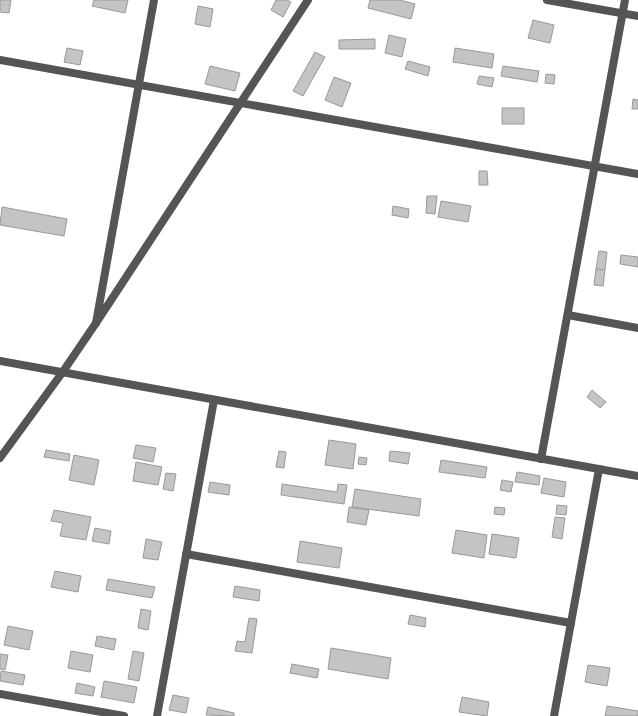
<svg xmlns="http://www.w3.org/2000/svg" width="638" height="716" viewBox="0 0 638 716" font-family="'Roboto Condensed',sans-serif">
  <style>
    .building { fill: #c4c4c4; stroke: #999 }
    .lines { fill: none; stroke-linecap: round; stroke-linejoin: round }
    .minor { stroke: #555; stroke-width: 8 }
    .tertiary { stroke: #555; stroke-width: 8 }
  </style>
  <rect width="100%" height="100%" fill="#fff"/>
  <g class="building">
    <path d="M 0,0 L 11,0 L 9,13 L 0,12 Z"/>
    <path d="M 94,0 L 128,0 L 125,13 L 92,6 Z"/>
    <path d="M 276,0 L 287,0 L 291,2 L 283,17 L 271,10 Z"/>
    <path d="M 370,0 L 400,0 L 415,4 L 411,19 L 368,8 Z"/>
    <path d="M 198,6 L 213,9 L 210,27 L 195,24 Z"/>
    <path d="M 533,20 L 554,25 L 550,43 L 528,38 Z"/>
    <path d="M 389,35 L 406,39 L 402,57 L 385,53 Z"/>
    <path d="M 375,39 L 375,49 L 339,49 L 339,40 Z"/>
    <path d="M 67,48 L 83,51 L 80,65 L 64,62 Z"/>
    <path d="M 455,48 L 494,54 L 492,68 L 453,62 Z"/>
    <path d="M 315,52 L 325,57 L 303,96 L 293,91 Z"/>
    <path d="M 408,61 L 430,67 L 428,76 L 405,69 Z"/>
    <path d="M 210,66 L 240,73 L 235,91 L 205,84 Z"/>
    <path d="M 503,66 L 539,71 L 537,82 L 501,76 Z"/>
    <path d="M 546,74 L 555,75 L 554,84 L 545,83 Z"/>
    <path d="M 479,76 L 494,78 L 492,87 L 477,84 Z"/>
    <path d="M 334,77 L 351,83 L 342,107 L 325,100 Z"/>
    <path d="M 633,99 L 638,100 L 638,109 L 632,109 Z"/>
    <rect x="502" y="108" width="22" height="16"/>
    <path d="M 479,171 L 487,171 L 488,185 L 479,185 Z"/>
    <path d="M 427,196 L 437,196 L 435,214 L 426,213 Z"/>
    <path d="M 441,201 L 471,206 L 468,222 L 438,217 Z"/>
    <path d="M 393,206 L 409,209 L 408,218 L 392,215 Z"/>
    <path d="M 2,207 L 67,219 L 64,236 L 0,225 Z"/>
    <path d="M 599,251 L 607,252 L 605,270 L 596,269 Z"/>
    <path d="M 621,255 L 638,257 L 638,267 L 620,264 Z"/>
    <path d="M 596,269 L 605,270 L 603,286 L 594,285 Z"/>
    <path d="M 592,390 L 606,402 L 600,408 L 587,397 Z"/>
    <path d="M 329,440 L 356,444 L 353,469 L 325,465 Z"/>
    <path d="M 136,445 L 156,448 L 153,462 L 133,458 Z"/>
    <path d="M 46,450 L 70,454 L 69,461 L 44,457 Z"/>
    <path d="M 279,451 L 286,452 L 284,468 L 276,467 Z"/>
    <path d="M 390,451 L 410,453 L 408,464 L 389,461 Z"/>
    <path d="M 74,455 L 99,460 L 94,485 L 69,480 Z"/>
    <path d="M 359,457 L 367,458 L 366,465 L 358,464 Z"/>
    <path d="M 441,460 L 487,467 L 485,478 L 439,472 Z"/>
    <path d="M 136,462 L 162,467 L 158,485 L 133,481 Z"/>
    <path d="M 517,472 L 540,476 L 539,485 L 515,482 Z"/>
    <path d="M 166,473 L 176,474 L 173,491 L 163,489 Z"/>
    <path d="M 544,478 L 566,482 L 564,497 L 541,493 Z"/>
    <path d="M 502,480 L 513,482 L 511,492 L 500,490 Z"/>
    <path d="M 210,482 L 230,485 L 229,495 L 208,492 Z"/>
    <path d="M 282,484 L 337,492 L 338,484 L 347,485 L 344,504 L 281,495 Z"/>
    <path d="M 355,489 L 421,499 L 419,516 L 352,507 Z"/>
    <path d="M 557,505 L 567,506 L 566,515 L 556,514 Z"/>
    <path d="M 349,507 L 369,510 L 366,525 L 347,522 Z"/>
    <path d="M 495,507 L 505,508 L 504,515 L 494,514 Z"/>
    <path d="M 54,510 L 91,517 L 86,540 L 60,536 L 63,523 L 51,521 Z"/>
    <path d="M 555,517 L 565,518 L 562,539 L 552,537 Z"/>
    <path d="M 95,528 L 111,531 L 109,544 L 92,541 Z"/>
    <path d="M 456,530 L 487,535 L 484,558 L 452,553 Z"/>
    <path d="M 492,534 L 519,538 L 516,558 L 489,554 Z"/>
    <path d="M 146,539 L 162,542 L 158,560 L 143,558 Z"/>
    <path d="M 300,541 L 342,548 L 339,568 L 297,562 Z"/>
    <path d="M 55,571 L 81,576 L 78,592 L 51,587 Z"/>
    <path d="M 108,579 L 155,587 L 152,598 L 106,590 Z"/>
    <path d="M 235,586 L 260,590 L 259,601 L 233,597 Z"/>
    <path d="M 141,609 L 151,611 L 148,630 L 138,628 Z"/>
    <path d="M 410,615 L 426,618 L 425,627 L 408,624 Z"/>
    <path d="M 249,618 L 257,619 L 252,653 L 235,651 L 237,641 L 245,642 Z"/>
    <path d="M 8,626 L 33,631 L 29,650 L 4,645 Z"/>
    <path d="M 97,636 L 116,639 L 114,650 L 95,646 Z"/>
    <path d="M 331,648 L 391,658 L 388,679 L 328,669 Z"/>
    <path d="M 71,651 L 93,655 L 90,672 L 68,668 Z"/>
    <path d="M 133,651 L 144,653 L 139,681 L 128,679 Z"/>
    <path d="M 0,654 L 8,655 L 5,670 L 0,669 Z"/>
    <path d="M 292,664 L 319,669 L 317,678 L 290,673 Z"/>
    <path d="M 588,665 L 610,668 L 607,686 L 585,682 Z"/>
    <path d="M 1,671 L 25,675 L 23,685 L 0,681 Z"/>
    <path d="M 104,681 L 137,687 L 134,703 L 101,697 Z"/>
    <path d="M 77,683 L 95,687 L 93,696 L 75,693 Z"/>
    <path d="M 173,695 L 189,698 L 186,713 L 169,710 Z"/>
    <path d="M 462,697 L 489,702 L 487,716 L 459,712 Z"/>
    <path d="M 607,706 L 638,711 L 638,716 L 605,716 Z"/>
    <path d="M 208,707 L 234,713 L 234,716 L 206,715 Z"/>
  </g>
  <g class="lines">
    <g class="minor">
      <path d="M 547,0 L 638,16"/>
      <path d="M 0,60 L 638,174"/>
      <path d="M 568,315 L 638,328"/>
      <path d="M 96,323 L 154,0"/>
      <path d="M 0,361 L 638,476"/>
      <path d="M 541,459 L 625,0"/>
      <path d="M 186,554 L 571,623"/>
      <path d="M 0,694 L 124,716"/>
      <path d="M 157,716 L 214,400"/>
      <path d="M 554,716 L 599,469"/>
    </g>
    <path class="tertiary" d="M 0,458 L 62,373 L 96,323 L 308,0"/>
  </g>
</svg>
